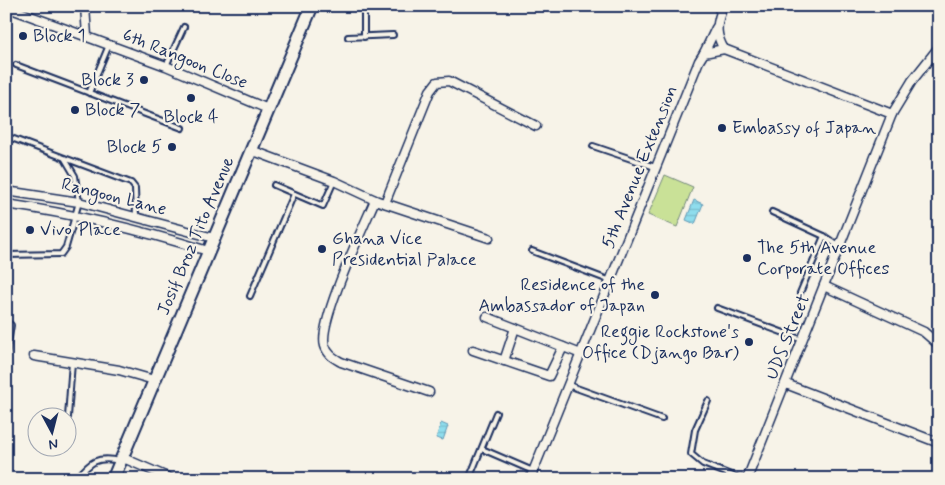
<svg xmlns="http://www.w3.org/2000/svg" width="945" height="485" viewBox="0 0 945 485" font-family="Mynerve,sans-serif">
  <style>
    .pitch { fill: #c9e197; stroke: #72887a }
    .water { fill: url(#water-rules); stroke: #6197b4 }
    .lines { fill: none; stroke-linecap: round; stroke-linejoin: round }
    .lane-casing { stroke: #1b2f5e; stroke-width: 8 }
    .street-casing { stroke: #1b2f5e; stroke-width: 11 }
    .secondary-casing { stroke: #1b2f5e; stroke-width: 15 }
    .lane { stroke: #f7f3e8; stroke-width: 4 }
    .street { stroke: #f7f3e8; stroke-width: 8 }
    .secondary { stroke: #f7f3e8; stroke-width: 11 }
    .poi-dot { fill: #1b2f5e; stroke: #f7f3e8; stroke-width: 2 }
    .labels { text-anchor: middle; dominant-baseline: central; stroke-width: 4.5; stroke-linejoin: round; paint-order: stroke }
    .poi-label { font-size: 18px; fill: #1b2f5e; stroke: #f7f3e8; text-anchor: start }
    .street-label { font-size: 18px; fill: #1b2f5e; stroke: #f7f3e8 }
  </style>
  <defs>
    <pattern id="water-rules" width="6" height="5" patternUnits="userSpaceOnUse" patternTransform="scale(1.25)"><rect width="6" height="5" fill="#8fdded"/><path d="M0 2.5h6" fill="none" stroke="#7bbece"/></pattern>
  </defs>
  <rect width="100%" height="100%" fill="#f7f3e8"/>
  <filter id="ink" filterUnits="userSpaceOnUse"><feTurbulence type="fractalNoise" baseFrequency=".02" numOctaves="2"/><feDisplacementMap in="SourceGraphic" scale="10" xChannelSelector="R" yChannelSelector="G"/><feConvolveMatrix kernelMatrix="1 2 1 2 8 2 1 2 1" color-interpolation-filters="sRGB"/></filter>
  <g filter="url(#ink)">
    <path class="pitch" d="M 665,175 L 693,187 L 677,227 L 648,215 Z"/>
    <g class="water">
      <path d="M 694,200 L 703,204 L 695,224 L 686,220 Z"/>
      <path d="M 441,423 L 448,426 L 443,440 L 436,438 Z"/>
    </g>
    <g class="lines">
      <g class="lane-casing">
        <g id="lane">
          <path d="M 364,6 L 364,37"/>
          <path d="M 348,37 L 393,35"/>
          <path d="M 16,65 L 182,128"/>
          <path d="M 166,66 L 184,27"/>
          <path d="M 89,93 L 109,45"/>
          <path d="M 6,136 L 131,183 L 135,188 L 136,216"/>
          <path d="M 593,146 L 655,167"/>
          <path d="M 274,185 L 323,206 L 334,181"/>
          <path d="M 772,212 L 824,236"/>
          <path d="M 532,251 L 611,281"/>
          <path d="M 6,255 L 61,254 L 66,247 L 79,202 L 75,176 L 65,159"/>
          <path d="M 800,293 L 824,236 L 840,247"/>
          <path d="M 250,296 L 294,194"/>
          <path d="M 717,308 L 803,340"/>
          <path d="M 6,321 L 11,325 L 6,356"/>
          <path d="M 568,385 L 662,419"/>
          <path d="M 708,401 L 695,430 L 691,454 L 703,464 L 741,479"/>
          <path d="M 68,417 L 72,362"/>
          <path d="M 482,449 L 533,471"/>
          <path d="M 76,479 C 91,461 97,456 120,461"/>
          <path d="M 469,479 L 496,413"/>
        </g>
      </g>
      <g class="street-casing">
        <g id="street">
          <path d="M 85,6 L 87,36"/>
          <path d="M 396,6 L 397,6"/>
          <path d="M 717,6 L 721,12 C 716,26 716,36 724,49"/>
          <path d="M 6,7 L 166,66 L 268,109"/>
          <path d="M 704,53 L 716,28"/>
          <path d="M 251,150 L 334,181 L 375,200 L 489,238"/>
          <path d="M 6,191 L 79,202 L 214,238"/>
          <path d="M 375,200 C 364,226 317,324 325,346 C 328,355 334,358 341,362 L 429,392"/>
          <path d="M 385,203 L 430,91 L 437,82 L 449,81 L 536,126"/>
          <path d="M 6,204 C 76,214 141,230 208,251"/>
          <path d="M 824,286 L 924,332 L 939,345"/>
          <path d="M 487,317 L 581,354"/>
          <path d="M 473,350 L 549,376 L 563,347"/>
          <path d="M 34,356 L 119,370 L 154,380"/>
          <path d="M 504,361 L 515,328"/>
          <path d="M 786,384 L 939,443"/>
          <path d="M 121,457 L 172,479"/>
          <path d="M 530,479 L 699,61 L 704,53 L 724,49 L 892,114"/>
          <path d="M 747,479 L 892,114 L 912,81 L 939,47"/>
        </g>
      </g>
      <g class="secondary-casing">
        <path id="secondary" d="M 113,479 L 312,6"/>
      </g>
      <use href="#lane" class="lane"/>
      <use href="#street" class="street"/>
      <use href="#secondary" class="secondary"/>
    </g>
  </g>
  <g class="poi-dot">
    <circle cx="23" cy="36" r="5"/>
    <circle cx="144" cy="80" r="5"/>
    <circle cx="191" cy="98" r="5"/>
    <circle cx="75" cy="110" r="5"/>
    <circle cx="722" cy="128" r="5"/>
    <circle cx="172" cy="147" r="5"/>
    <circle cx="30" cy="230" r="5"/>
    <circle cx="322" cy="249" r="5"/>
    <circle cx="747" cy="258" r="5"/>
    <circle cx="655" cy="295" r="5"/>
    <circle cx="749" cy="342" r="5"/>
  </g>
  <g class="labels">
    <g class="poi-label">
      <text x="33" y="36">Block 1</text>
      <text x="134" y="80" text-anchor="end">Block 3</text>
      <text x="85" y="110">Block 7</text>
      <text x="191" y="117" text-anchor="middle">Block 4</text>
      <text x="732" y="128">Embassy of Japan</text>
      <text x="162" y="147" text-anchor="end">Block 5</text>
      <text x="40" y="230">Vivo Place</text>
      <text x="332" y="239">Ghana Vice<tspan x="332" dy="21">Presidential Palace</tspan></text>
      <text x="757" y="248">The 5th Avenue<tspan x="757" dy="21">Corporate Offices</tspan></text>
      <text x="645" y="285" text-anchor="end">Residence of the<tspan x="645" dy="21">Ambassador of Japan</tspan></text>
      <text x="739" y="332" text-anchor="end">Reggie Rockstone's<tspan x="739" dy="21">Office (Django Bar)</tspan></text>
    </g>
    <g class="street-label">
      <text transform="translate(185 59) rotate(22)">6th Rangoon Close</text>
      <text transform="translate(640 167) rotate(-68)">5th Avenue Extension</text>
      <text transform="translate(114 197) rotate(14)">Rangoon Lane</text>
      <text transform="translate(196 236) rotate(-67)">Josif Broz Tito Avenue</text>
      <text transform="translate(788 337) rotate(-68)">UDS Street</text>
    </g>
  </g>
  <rect width="945" height="485" fill="none" stroke="#f7f3e8" stroke-width="25"/>
  <rect x="12" y="12" width="920" height="460" fill="none" stroke="#1b2f5e" stroke-width="2" filter="url(#ink)"/>
  <g transform="translate(52 432) rotate(173)"><circle r="24" fill="#f7f3e8" stroke="#9fa5b1"/>
  <path d="M0-4L9 19L0 12L-9 19Z" fill="#1b2f5e"/>
  <text y="-8" font-size="14" font-weight="bold" text-anchor="middle" fill="#1b2f5e">N</text>
  </g>
</svg>
